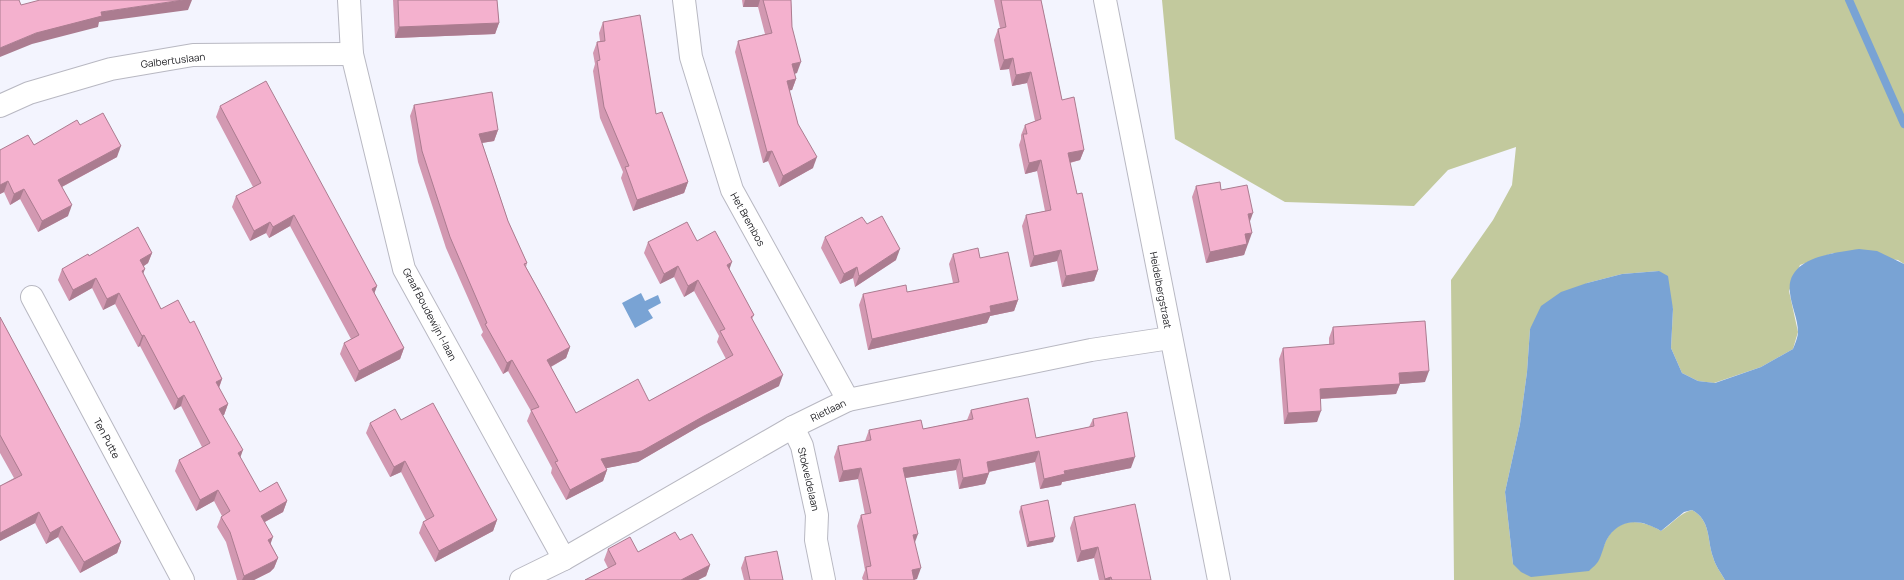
<svg xmlns="http://www.w3.org/2000/svg" width="1904" height="580" viewBox="0 0 1904 580" font-family="Manrope,sans-serif">
  <style>
    .green { fill: #c2c99d }
    .water { fill: #79a3d4 }
    .lines { fill: none; stroke-linecap: round; stroke-linejoin: round }
    .stream { stroke: #79a3d4; stroke-width: 8 }
    .minor-casing { stroke: #b8b8c2; stroke-width: 24 }
    .major-casing { stroke: #b8b8c2; stroke-width: 24 }
    .minor { stroke: #fff; stroke-width: 22 }
    .major { stroke: #fff; stroke-width: 22 }
    .wall { fill: #d298b1 }
    .shaded-wall { fill: #ab7c90 }
    .building { fill: #f4b1ce; stroke: #ab7c90 }
    .labels { text-anchor: middle; dominant-baseline: central; stroke-width: 4; stroke-linejoin: round; paint-order: stroke }
    .street-label { font-size: 10px; fill: #222226; stroke: #fff }
  </style>
  <rect width="100%" height="100%" fill="#f3f4fe"/>
  <path class="green" d="M 1162,0 L 1904,0 L 1904,264 L 1898,260 L 1833,253 L 1800,265 L 1789,291 L 1798,332 L 1793,349 L 1761,367 L 1714,383 L 1698,381 L 1682,373 L 1671,348 L 1673,309 L 1659,271 L 1622,274 L 1587,283 L 1530,329 L 1527,372 L 1520,424 L 1505,492 L 1513,564 L 1598,561 C 1601,553 1604,544 1608,537 C 1621,516 1643,520 1661,531 C 1672,524 1680,513 1692,510 C 1711,520 1707,540 1713,557 C 1715,565 1721,573 1725,580 L 1454,580 L 1451,280 L 1493,220 L 1512,185 L 1516,147 L 1448,170 L 1414,206 L 1285,202 L 1175,139 Z"/>
  <g class="water">
    <path d="M 1859,249 L 1877,251 L 1904,264 L 1904,580 L 1725,580 C 1721,573 1715,565 1713,557 C 1707,540 1711,520 1692,510 L 1684,512 L 1661,531 C 1643,520 1623,517 1609,536 C 1604,543 1603,552 1599,560 C 1597,564 1592,568 1589,571 L 1531,577 L 1521,572 L 1513,564 L 1505,492 L 1520,424 L 1527,372 L 1530,329 L 1541,306 L 1561,292 L 1587,283 L 1622,274 L 1659,271 L 1668,276 L 1673,309 L 1671,348 L 1682,373 L 1698,381 L 1715,383 L 1761,367 L 1793,349 C 1795,344 1798,337 1798,332 C 1798,319 1791,305 1790,293 C 1785,257 1834,253 1859,249 Z"/>
    <path d="M 641,293 L 645,301 L 658,295 L 661,303 L 648,310 L 653,318 L 635,328 L 622,303 Z"/>
  </g>
  <g class="lines">
    <path class="stream" d="M 1849,0 L 1904,124"/>
    <g class="minor-casing">
      <g id="minor">
        <path d="M 349,0 L 352,54 L 404,269 L 564,559"/>
        <path d="M 684,0 L 691,57 L 732,190 L 848,400"/>
        <path d="M 0,106 L 29,93 L 111,69 L 193,55 L 352,54"/>
        <path d="M 32,297 L 183,580"/>
        <path d="M 793,427 L 802,446 L 817,515 L 816,540 L 824,580"/>
        <path d="M 521,580 L 564,559 L 793,427 L 848,400 L 1091,350 L 1170,338"/>
      </g>
    </g>
    <g class="major-casing">
      <path id="major" d="M 1105,0 L 1219,580"/>
    </g>
    <use href="#minor" class="minor"/>
    <use href="#major" class="major"/>
  </g>
  <g class="wall">
    <path d="M 393,0 L 497,0 L 499,23 L 495,34 L 395,38 Z"/>
    <path d="M 742,0 L 791,0 L 792,27 L 797,73 L 794,74 L 796,79 L 792,90 L 789,90 L 798,124 L 813,168 L 779,187 L 768,161 L 763,163 L 735,52 L 738,41 L 765,34 L 758,7 L 743,7 Z"/>
    <path d="M 994,0 L 1041,0 L 1062,100 L 1084,150 L 1080,160 L 1070,163 L 1077,194 L 1098,270 L 1094,281 L 1062,287 L 1057,261 L 1030,267 L 1022,226 L 1026,215 L 1045,211 L 1037,171 L 1025,174 L 1019,145 L 1021,139 L 1021,135 L 1025,125 L 1035,121 L 1027,83 L 1012,86 L 1009,69 L 1000,70 L 994,40 L 998,29 L 1000,28 Z"/>
    <path d="M 603,22 L 656,114 L 688,182 L 684,193 L 633,211 L 621,178 L 623,172 L 600,118 L 593,71 L 595,64 L 593,53 L 597,42 L 600,41 L 599,33 Z"/>
    <path d="M 414,105 L 498,130 L 494,141 L 482,143 L 508,221 L 527,263 L 526,267 L 570,347 L 566,358 L 551,367 L 576,413 L 649,401 L 726,359 L 717,342 L 719,336 L 694,291 L 684,297 L 674,277 L 660,284 L 644,253 L 648,242 L 697,241 L 729,269 L 754,315 L 752,319 L 779,386 L 700,426 L 638,462 L 606,468 L 607,470 L 603,481 L 566,500 L 551,473 L 552,468 L 527,421 L 531,411 L 508,371 L 503,374 L 481,335 L 483,332 L 446,248 L 418,162 L 410,116 Z"/>
    <path d="M 220,106 L 377,286 L 374,293 L 404,348 L 400,359 L 355,382 L 340,354 L 344,343 L 351,339 L 290,226 L 269,238 L 266,233 L 250,241 L 232,207 L 236,196 L 253,187 L 216,117 Z"/>
    <path d="M 80,125 L 117,157 L 62,187 L 68,216 L 38,232 L 20,199 L 10,205 L 4,192 L 0,194 L 0,150 L 34,145 Z"/>
    <path d="M 1196,186 L 1221,190 L 1250,222 L 1248,244 L 1247,244 L 1244,255 L 1206,263 L 1192,197 Z"/>
    <path d="M 867,224 L 896,260 L 855,287 L 853,278 L 840,284 L 821,248 L 825,237 Z"/>
    <path d="M 152,253 L 148,263 L 144,266 L 143,274 L 161,309 L 190,323 L 222,379 L 219,388 L 228,404 L 224,415 L 223,415 L 240,458 L 260,492 L 287,501 L 283,512 L 265,522 L 271,544 L 278,558 L 274,568 L 270,572 L 254,580 L 237,580 L 226,542 L 217,527 L 221,517 L 222,516 L 214,501 L 196,511 L 175,471 L 179,460 L 202,447 L 181,406 L 174,410 L 140,346 L 138,347 L 115,304 L 103,310 L 92,288 L 69,301 L 58,280 L 62,269 L 89,256 Z"/>
    <path d="M 953,254 L 980,258 L 1018,300 L 1014,311 L 990,316 L 987,323 L 868,350 L 859,305 L 863,294 L 907,292 L 953,283 L 949,264 Z"/>
    <path d="M 0,317 L 121,542 L 117,553 L 80,573 L 58,537 L 46,544 L 35,523 L 0,541 L 0,486 L 14,478 L 0,453 Z"/>
    <path d="M 1333,327 L 1425,382 L 1400,384 L 1396,394 L 1321,399 L 1317,422 L 1284,424 L 1279,359 L 1283,348 L 1329,345 L 1329,338 Z"/>
    <path d="M 971,410 L 1036,438 L 1089,427 L 1093,419 L 1131,468 L 1062,482 L 1061,485 L 1040,489 L 1035,462 L 989,472 L 989,473 L 985,484 L 959,489 L 956,470 L 905,478 L 915,542 L 917,579 L 914,580 L 863,580 L 862,578 L 865,570 L 857,526 L 861,515 L 865,515 L 858,479 L 839,482 L 834,457 L 838,446 L 865,441 L 869,430 L 923,429 L 967,420 Z"/>
    <path d="M 401,420 L 497,520 L 493,531 L 435,562 L 419,533 L 423,522 L 426,520 L 401,472 L 390,477 L 366,433 L 370,423 Z"/>
    <path d="M 1021,506 L 1053,542 L 1027,547 L 1019,512 Z"/>
    <path d="M 1074,517 L 1151,580 L 1099,580 L 1094,558 L 1077,562 L 1070,528 Z"/>
    <path d="M 680,540 L 710,565 L 706,576 L 698,580 L 585,580 L 608,568 L 604,560 L 608,549 L 638,552 Z"/>
    <path d="M 745,557 L 783,580 L 744,580 L 741,568 Z"/>
  </g>
  <g class="shaded-wall">
    <path d="M 183,0 L 192,0 L 188,10 L 99,22 L 98,27 L 32,44 L 0,57 L 0,48 L 36,33 L 101,12 Z"/>
    <path d="M 745,0 L 760,0 L 758,7 L 743,7 Z"/>
    <path d="M 499,23 L 495,34 L 395,38 L 399,27 Z"/>
    <path d="M 1013,58 L 1009,69 L 1000,70 L 1004,60 Z"/>
    <path d="M 801,62 L 797,73 L 788,75 L 792,64 Z"/>
    <path d="M 1031,72 L 1027,83 L 1012,86 L 1016,75 Z"/>
    <path d="M 796,79 L 792,90 L 783,92 L 787,81 Z"/>
    <path d="M 498,130 L 494,141 L 475,144 L 479,134 Z"/>
    <path d="M 121,146 L 117,157 L 54,191 L 58,180 Z"/>
    <path d="M 1084,150 L 1080,160 L 1064,164 L 1068,153 Z"/>
    <path d="M 772,151 L 768,161 L 763,163 L 767,152 Z"/>
    <path d="M 817,157 L 813,168 L 779,187 L 783,176 Z"/>
    <path d="M 1041,160 L 1037,171 L 1025,174 L 1029,163 Z"/>
    <path d="M 8,181 L 4,192 L 0,194 L 0,185 Z"/>
    <path d="M 688,182 L 684,193 L 633,211 L 637,200 Z"/>
    <path d="M 24,189 L 20,199 L 10,205 L 14,194 Z"/>
    <path d="M 72,205 L 68,216 L 38,232 L 42,221 Z"/>
    <path d="M 1253,213 L 1249,224 L 1248,214 Z"/>
    <path d="M 294,215 L 290,226 L 269,238 L 273,227 Z"/>
    <path d="M 270,222 L 266,233 L 250,241 L 254,231 Z"/>
    <path d="M 1252,233 L 1244,255 L 1206,263 L 1210,252 L 1245,234 Z"/>
    <path d="M 900,249 L 896,260 L 855,287 L 859,276 Z"/>
    <path d="M 1061,250 L 1057,261 L 1030,267 L 1034,256 Z"/>
    <path d="M 152,253 L 148,263 L 136,271 L 140,260 Z"/>
    <path d="M 732,262 L 728,273 L 727,265 Z"/>
    <path d="M 678,266 L 674,277 L 660,284 L 664,274 Z"/>
    <path d="M 857,267 L 853,278 L 840,284 L 844,274 Z"/>
    <path d="M 145,269 L 141,279 L 142,271 Z"/>
    <path d="M 1098,270 L 1094,281 L 1062,287 L 1066,276 Z"/>
    <path d="M 96,278 L 92,288 L 69,301 L 73,290 Z"/>
    <path d="M 698,280 L 694,291 L 684,297 L 688,286 Z"/>
    <path d="M 377,286 L 373,297 L 372,289 Z"/>
    <path d="M 119,293 L 115,304 L 103,310 L 107,299 Z"/>
    <path d="M 1018,300 L 1014,311 L 990,316 L 987,323 L 868,350 L 872,339 L 990,306 Z"/>
    <path d="M 144,335 L 140,346 L 138,347 L 142,336 Z"/>
    <path d="M 570,347 L 566,358 L 543,371 L 547,360 Z"/>
    <path d="M 404,348 L 400,359 L 355,382 L 359,371 Z"/>
    <path d="M 512,360 L 508,371 L 503,374 L 507,363 Z"/>
    <path d="M 1429,371 L 1425,382 L 1400,384 L 1396,394 L 1316,399 L 1320,389 L 1399,373 Z"/>
    <path d="M 783,375 L 779,386 L 700,426 L 638,462 L 597,470 L 601,459 L 704,416 Z"/>
    <path d="M 222,379 L 218,390 L 216,382 Z"/>
    <path d="M 184,395 L 181,406 L 174,410 L 178,399 Z"/>
    <path d="M 228,404 L 224,415 L 215,419 L 219,409 Z"/>
    <path d="M 1321,411 L 1317,422 L 1284,424 L 1288,413 Z"/>
    <path d="M 243,450 L 239,461 L 238,453 Z"/>
    <path d="M 1039,451 L 1035,462 L 983,473 L 987,462 Z"/>
    <path d="M 1135,457 L 1131,468 L 1062,482 L 1061,485 L 1040,489 L 1044,479 L 1064,471 Z"/>
    <path d="M 960,459 L 956,470 L 899,479 L 903,468 Z"/>
    <path d="M 405,461 L 401,472 L 390,477 L 394,467 Z"/>
    <path d="M 861,468 L 858,479 L 839,482 L 843,471 Z"/>
    <path d="M 607,470 L 603,481 L 566,500 L 570,490 Z"/>
    <path d="M 989,473 L 985,484 L 959,489 L 963,478 Z"/>
    <path d="M 218,490 L 214,501 L 196,511 L 200,500 Z"/>
    <path d="M 287,501 L 283,512 L 257,526 L 261,516 Z"/>
    <path d="M 39,512 L 35,523 L 0,541 L 0,533 Z"/>
    <path d="M 497,520 L 493,531 L 435,562 L 439,551 Z"/>
    <path d="M 62,526 L 58,537 L 46,544 L 50,533 Z"/>
    <path d="M 918,534 L 914,545 L 913,535 Z"/>
    <path d="M 273,537 L 269,548 L 268,540 Z"/>
    <path d="M 1055,537 L 1053,542 L 1027,547 L 1029,542 Z"/>
    <path d="M 121,542 L 117,553 L 80,573 L 84,562 Z"/>
    <path d="M 1098,547 L 1094,558 L 1077,562 L 1081,551 Z"/>
    <path d="M 278,558 L 274,568 L 270,572 L 254,580 L 242,580 L 244,576 Z"/>
    <path d="M 710,565 L 706,576 L 698,580 L 681,580 Z"/>
    <path d="M 921,568 L 917,579 L 912,580 L 912,570 Z"/>
    <path d="M 1111,577 L 1110,580 L 1104,580 L 1105,579 Z"/>
  </g>
  <g class="building">
    <path d="M 0,0 L 19,0 L 21,5 L 40,0 L 183,0 L 101,12 L 102,16 L 36,33 L 0,48 Z"/>
    <path d="M 398,0 L 497,0 L 499,23 L 399,27 Z"/>
    <path d="M 763,0 L 791,0 L 792,27 L 801,62 L 792,64 L 796,79 L 787,81 L 798,124 L 817,157 L 783,176 L 772,151 L 767,152 L 738,41 L 772,33 Z"/>
    <path d="M 1001,0 L 1041,0 L 1062,100 L 1074,97 L 1084,150 L 1068,153 L 1077,194 L 1082,193 L 1098,270 L 1066,276 L 1061,250 L 1034,256 L 1026,215 L 1051,210 L 1041,160 L 1029,163 L 1023,134 L 1027,134 L 1025,125 L 1041,119 L 1031,72 L 1016,75 L 1013,58 L 1004,60 L 998,29 L 1006,27 Z"/>
    <path d="M 640,15 L 656,114 L 662,112 L 688,182 L 637,200 L 625,167 L 629,166 L 604,107 L 597,61 L 600,60 L 597,42 L 605,41 L 603,22 Z"/>
    <path d="M 266,81 L 377,286 L 372,289 L 404,348 L 359,371 L 344,343 L 359,335 L 294,215 L 273,227 L 270,222 L 254,231 L 236,196 L 261,183 L 220,106 Z"/>
    <path d="M 492,92 L 498,130 L 479,134 L 508,221 L 527,263 L 524,264 L 570,347 L 547,360 L 576,413 L 638,379 L 649,401 L 733,355 L 720,331 L 725,329 L 698,280 L 688,286 L 678,266 L 664,274 L 648,242 L 687,222 L 697,241 L 715,231 L 732,262 L 727,265 L 754,315 L 751,317 L 783,375 L 704,416 L 642,451 L 601,459 L 607,470 L 570,490 L 555,462 L 558,461 L 531,410 L 539,407 L 512,360 L 507,363 L 485,324 L 487,323 L 450,237 L 422,151 L 414,105 Z"/>
    <path d="M 103,113 L 121,146 L 58,180 L 72,205 L 42,221 L 24,189 L 14,194 L 8,181 L 0,185 L 0,150 L 28,135 L 34,145 L 77,120 L 80,125 Z"/>
    <path d="M 1220,182 L 1221,190 L 1247,185 L 1253,213 L 1248,214 L 1252,233 L 1245,234 L 1247,244 L 1210,252 L 1196,186 Z"/>
    <path d="M 882,216 L 900,249 L 859,276 L 857,267 L 844,274 L 825,237 L 862,217 L 867,224 Z"/>
    <path d="M 138,227 L 152,253 L 140,260 L 145,269 L 142,271 L 161,309 L 178,300 L 190,323 L 194,321 L 222,379 L 216,382 L 228,404 L 219,409 L 243,450 L 238,453 L 260,492 L 277,482 L 287,501 L 261,516 L 273,537 L 268,540 L 278,558 L 274,561 L 244,576 L 230,532 L 221,517 L 230,511 L 218,490 L 200,500 L 179,460 L 210,443 L 184,395 L 178,399 L 144,335 L 142,336 L 119,293 L 107,299 L 96,278 L 73,290 L 62,269 L 88,254 L 89,256 Z"/>
    <path d="M 978,248 L 980,258 L 1008,252 L 1018,300 L 990,306 L 991,312 L 872,339 L 863,294 L 906,285 L 907,292 L 959,282 L 953,254 Z"/>
    <path d="M 0,317 L 121,542 L 84,562 L 62,526 L 50,533 L 39,512 L 0,533 L 0,486 L 22,475 L 0,435 Z"/>
    <path d="M 1425,321 L 1429,371 L 1399,373 L 1400,384 L 1320,389 L 1321,411 L 1288,413 L 1283,348 L 1334,344 L 1333,327 Z"/>
    <path d="M 1028,398 L 1036,438 L 1094,426 L 1093,419 L 1127,412 L 1135,457 L 1064,471 L 1065,474 L 1044,479 L 1039,451 L 987,462 L 989,473 L 963,478 L 960,459 L 903,468 L 918,534 L 913,535 L 921,568 L 912,570 L 914,580 L 868,580 L 866,567 L 871,566 L 861,515 L 871,513 L 861,468 L 843,471 L 838,446 L 871,440 L 869,430 L 921,420 L 923,429 L 973,419 L 971,410 Z"/>
    <path d="M 433,403 L 497,520 L 439,551 L 423,522 L 434,516 L 405,461 L 394,467 L 370,423 L 395,409 L 401,420 Z"/>
    <path d="M 1048,500 L 1055,537 L 1029,542 L 1021,506 Z"/>
    <path d="M 1135,504 L 1151,580 L 1112,580 L 1111,577 L 1105,579 L 1098,547 L 1081,551 L 1074,517 Z"/>
    <path d="M 675,532 L 680,540 L 692,534 L 710,565 L 681,580 L 585,580 L 616,564 L 608,549 L 630,537 L 638,552 Z"/>
    <path d="M 777,551 L 783,580 L 750,580 L 745,557 Z"/>
  </g>
  <g class="labels">
    <g class="street-label">
      <text transform="translate(173 60) rotate(-7)">Galbertuslaan</text>
      <text transform="translate(748 219) rotate(61)">Het Brembos</text>
      <text transform="translate(1161 290) rotate(79)">Heidelbergstraat</text>
      <text transform="translate(430 314) rotate(62)">Graaf Boudewijn I-laan</text>
      <text transform="translate(828 410) rotate(-26)">Rietlaan</text>
      <text transform="translate(107 438) rotate(62)">Ten Putte</text>
      <text transform="translate(809 479) rotate(77)">Stokveldelaan</text>
    </g>
  </g>
</svg>
